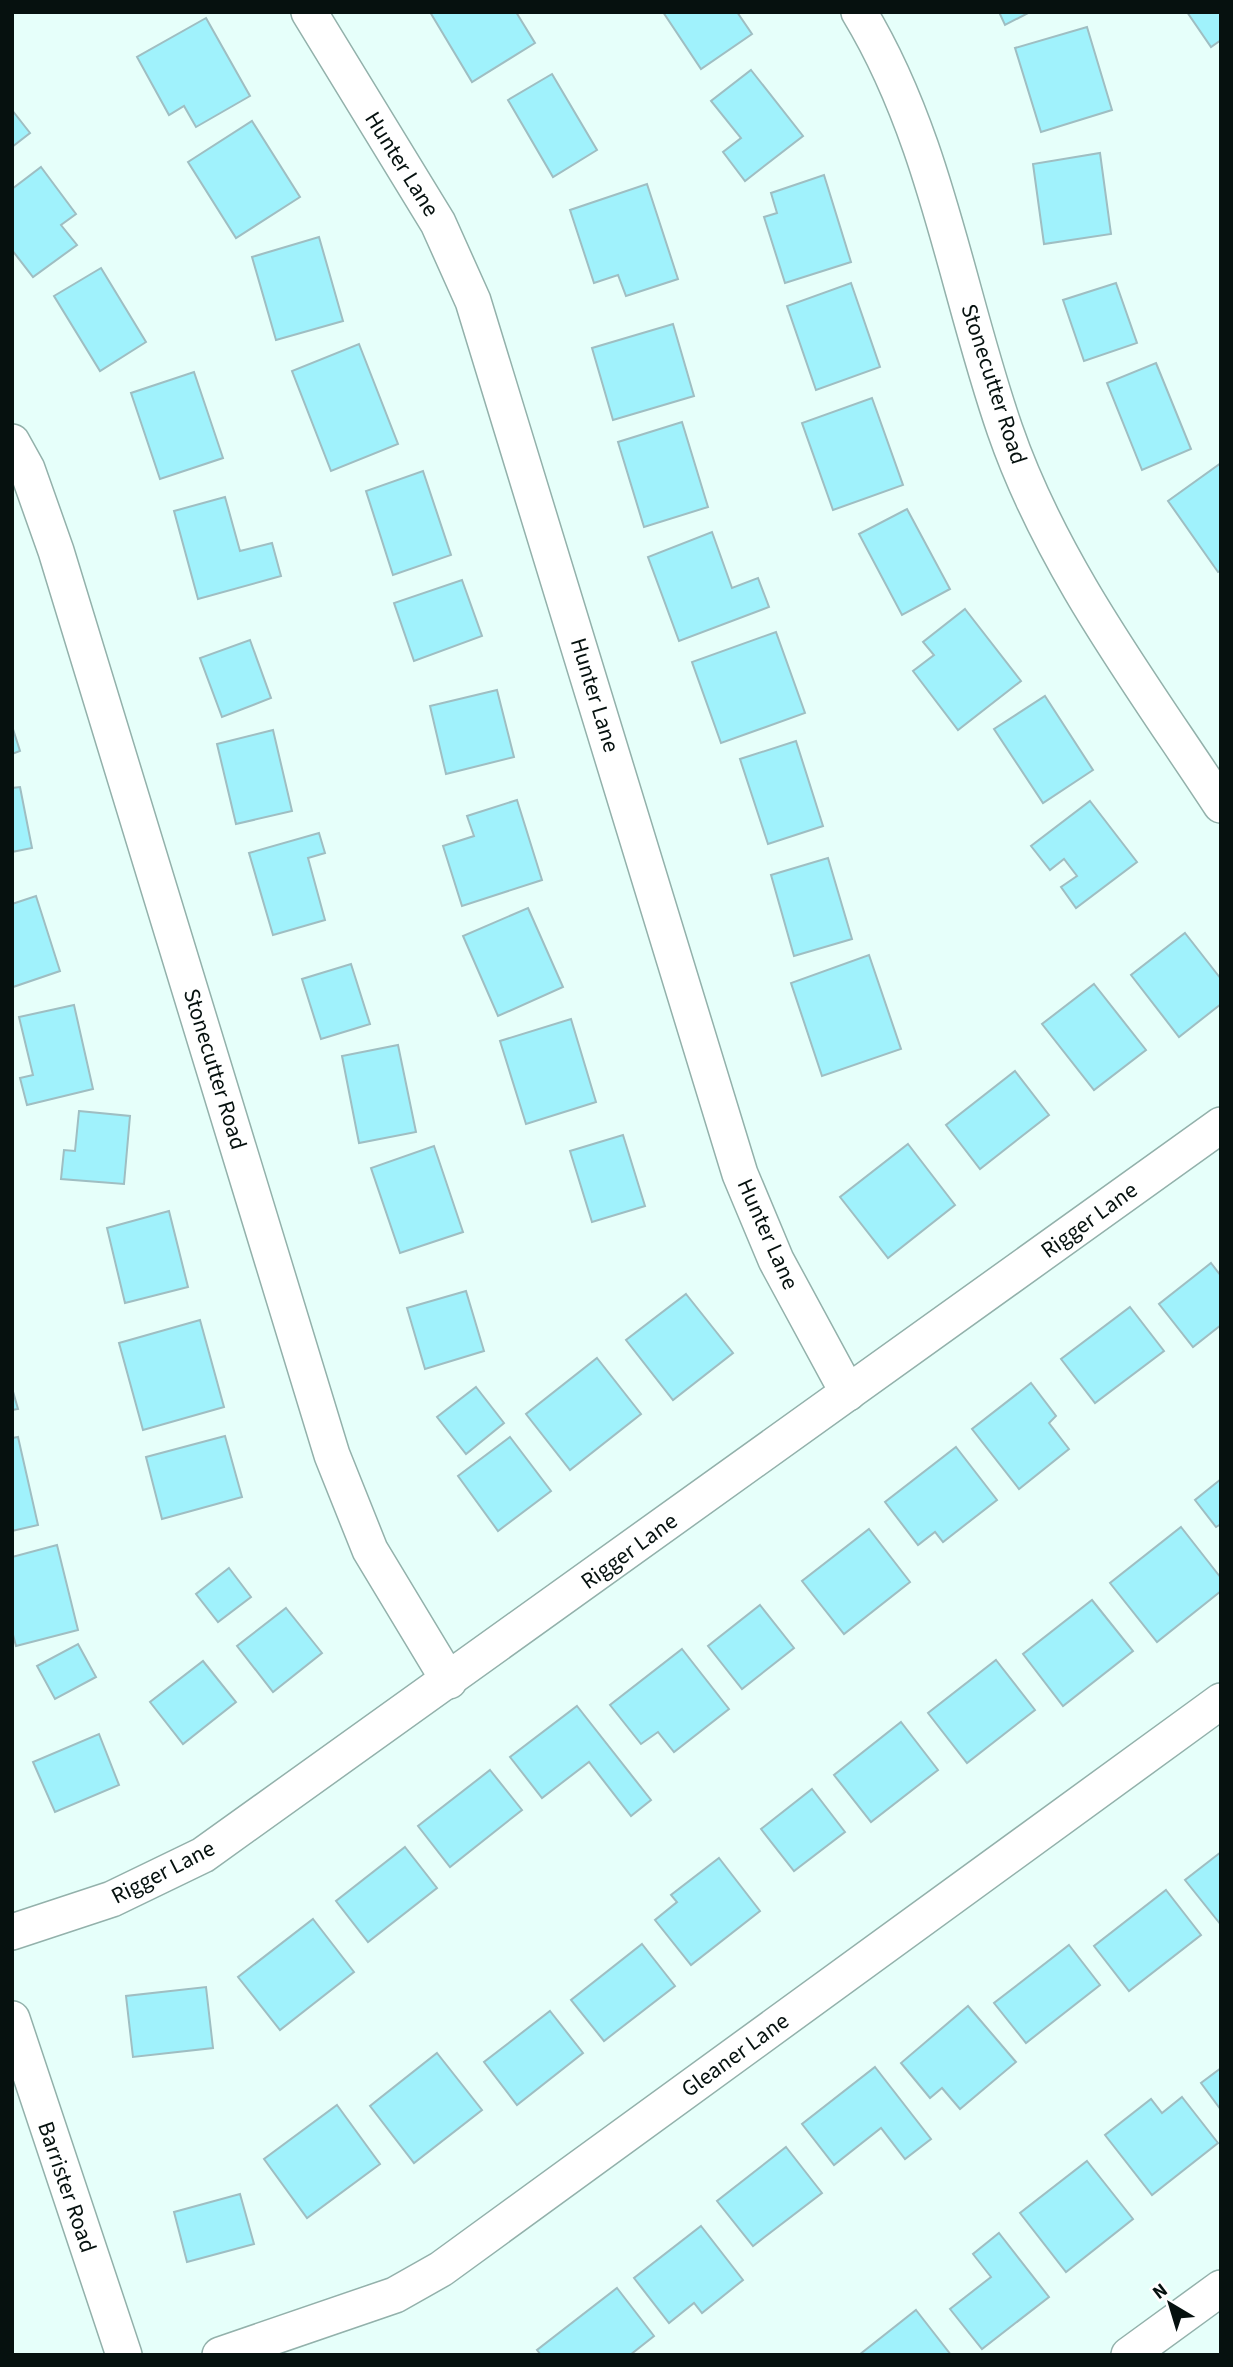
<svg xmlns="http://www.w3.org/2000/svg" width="1233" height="2367" viewBox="0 0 1233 2367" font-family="'Source Sans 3',sans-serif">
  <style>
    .building { fill: #a0f2fc; stroke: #9fbec2; stroke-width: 2 }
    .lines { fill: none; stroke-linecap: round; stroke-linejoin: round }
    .street-casing { stroke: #93b1ab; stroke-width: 38 }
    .street { stroke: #fff; stroke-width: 35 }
    .labels { text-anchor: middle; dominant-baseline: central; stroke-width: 5; stroke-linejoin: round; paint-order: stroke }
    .street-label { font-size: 23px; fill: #06110f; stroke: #fff }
  </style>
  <rect width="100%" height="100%" fill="#e6fffa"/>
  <g class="building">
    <path d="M 430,12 L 516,12 L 535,43 L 472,82 Z"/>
    <path d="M 663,12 L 737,12 L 752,34 L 701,69 Z"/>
    <path d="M 999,12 L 1030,12 L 1005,25 Z"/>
    <path d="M 1187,12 L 1221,12 L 1221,40 L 1211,47 Z"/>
    <path d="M 206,18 L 250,96 L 196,127 L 184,106 L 169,115 L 137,57 Z"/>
    <path d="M 1087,27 L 1112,110 L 1041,132 L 1015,48 Z"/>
    <path d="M 751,70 L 803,136 L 745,181 L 723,152 L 741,138 L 711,101 Z"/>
    <path d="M 552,74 L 597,150 L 553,177 L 508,100 Z"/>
    <path d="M 12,110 L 30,133 L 12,147 Z"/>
    <path d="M 252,121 L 300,197 L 236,238 L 188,162 Z"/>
    <path d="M 1100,153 L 1111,234 L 1044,244 L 1033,164 Z"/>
    <path d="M 41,167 L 76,214 L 61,225 L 77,245 L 33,277 L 12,250 L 12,189 Z"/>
    <path d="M 824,175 L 851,262 L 785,283 L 764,217 L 777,213 L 771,193 Z"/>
    <path d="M 647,184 L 678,279 L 626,296 L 618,275 L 594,283 L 570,210 Z"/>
    <path d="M 319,237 L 343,321 L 276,340 L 252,257 Z"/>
    <path d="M 101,268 L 146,342 L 100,371 L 54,296 Z"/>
    <path d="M 851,283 L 880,367 L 816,390 L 787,306 Z"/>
    <path d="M 1116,283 L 1137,343 L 1084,361 L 1063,300 Z"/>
    <path d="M 673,324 L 694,396 L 613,420 L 592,348 Z"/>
    <path d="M 359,344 L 398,444 L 331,471 L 292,371 Z"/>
    <path d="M 1156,363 L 1191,449 L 1142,470 L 1107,383 Z"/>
    <path d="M 194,372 L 223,458 L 160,479 L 131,393 Z"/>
    <path d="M 872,398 L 903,485 L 833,510 L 802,423 Z"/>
    <path d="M 682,422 L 708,507 L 644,527 L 618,442 Z"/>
    <path d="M 1221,463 L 1221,570 L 1218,572 L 1168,501 Z"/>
    <path d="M 423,471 L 451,555 L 393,575 L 366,491 Z"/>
    <path d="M 225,497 L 240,551 L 272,543 L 281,576 L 198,599 L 174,511 Z"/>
    <path d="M 907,509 L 950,589 L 902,615 L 859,534 Z"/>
    <path d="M 712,532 L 732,588 L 758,578 L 769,607 L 679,641 L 648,557 Z"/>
    <path d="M 462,580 L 482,636 L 414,661 L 394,603 Z"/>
    <path d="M 965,609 L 1021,681 L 958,730 L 913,671 L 934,655 L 923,642 Z"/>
    <path d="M 776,632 L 805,713 L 721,743 L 692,662 Z"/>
    <path d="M 250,640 L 271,698 L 222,717 L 200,658 Z"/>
    <path d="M 497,690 L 514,757 L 446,774 L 430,706 Z"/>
    <path d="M 1045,696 L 1093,770 L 1043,803 L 994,729 Z"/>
    <path d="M 12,726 L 20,751 L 12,754 Z"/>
    <path d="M 273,730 L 292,811 L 236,824 L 217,744 Z"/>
    <path d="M 796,741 L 823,826 L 768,844 L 740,759 Z"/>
    <path d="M 20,787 L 32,848 L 12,852 L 12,788 Z"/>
    <path d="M 517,800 L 542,880 L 462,906 L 443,846 L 474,836 L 467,816 Z"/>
    <path d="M 1090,801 L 1137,862 L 1076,908 L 1061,887 L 1077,876 L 1064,859 L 1050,870 L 1031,846 Z"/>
    <path d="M 319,833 L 325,853 L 308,858 L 325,920 L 273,935 L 249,853 Z"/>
    <path d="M 828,858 L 852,939 L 794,956 L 771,875 Z"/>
    <path d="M 36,896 L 60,971 L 13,987 L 12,904 Z"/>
    <path d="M 528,908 L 563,987 L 498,1016 L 463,936 Z"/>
    <path d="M 1185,933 L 1221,979 L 1221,1004 L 1179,1037 L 1131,975 Z"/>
    <path d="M 869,955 L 901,1049 L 822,1076 L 791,983 Z"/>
    <path d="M 351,964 L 370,1024 L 321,1039 L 302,979 Z"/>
    <path d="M 1094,984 L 1146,1050 L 1094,1090 L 1042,1024 Z"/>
    <path d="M 74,1005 L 93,1089 L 27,1105 L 20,1078 L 33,1075 L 19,1017 Z"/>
    <path d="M 571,1019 L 596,1102 L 526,1124 L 500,1041 Z"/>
    <path d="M 398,1045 L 416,1132 L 359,1143 L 342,1056 Z"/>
    <path d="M 1015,1071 L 1049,1115 L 980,1169 L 946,1125 Z"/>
    <path d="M 79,1111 L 130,1116 L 124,1184 L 61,1179 L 64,1150 L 75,1151 Z"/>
    <path d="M 623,1135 L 645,1206 L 592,1222 L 570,1151 Z"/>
    <path d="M 908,1144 L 955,1205 L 888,1258 L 840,1197 Z"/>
    <path d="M 434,1146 L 463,1232 L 400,1253 L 371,1168 Z"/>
    <path d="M 169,1211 L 188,1287 L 125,1303 L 107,1228 Z"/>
    <path d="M 1211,1263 L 1221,1276 L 1221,1325 L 1193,1347 L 1159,1304 Z"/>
    <path d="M 466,1291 L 484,1351 L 425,1369 L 407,1308 Z"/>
    <path d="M 686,1294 L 733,1353 L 673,1400 L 626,1340 Z"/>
    <path d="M 1130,1307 L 1164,1351 L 1095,1403 L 1061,1359 Z"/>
    <path d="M 200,1320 L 224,1407 L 143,1430 L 119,1343 Z"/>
    <path d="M 597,1358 L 641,1414 L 570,1470 L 526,1414 Z"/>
    <path d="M 1031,1383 L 1056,1416 L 1049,1423 L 1069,1449 L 1019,1489 L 972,1429 Z"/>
    <path d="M 476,1387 L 504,1423 L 466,1454 L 437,1417 Z"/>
    <path d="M 12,1388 L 18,1409 L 12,1410 Z"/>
    <path d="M 225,1436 L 242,1497 L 162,1519 L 146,1457 Z"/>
    <path d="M 18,1437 L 38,1525 L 12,1531 L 12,1438 Z"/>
    <path d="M 510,1437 L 551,1491 L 498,1531 L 458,1476 Z"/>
    <path d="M 956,1447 L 997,1500 L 943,1542 L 935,1532 L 918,1545 L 885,1502 Z"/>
    <path d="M 1221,1479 L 1221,1524 L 1216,1527 L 1195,1500 Z"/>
    <path d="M 1181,1527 L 1221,1578 L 1221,1591 L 1157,1642 L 1110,1583 Z"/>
    <path d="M 869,1529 L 910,1582 L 844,1634 L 802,1581 Z"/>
    <path d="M 57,1545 L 78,1630 L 16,1646 L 12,1631 L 12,1557 Z"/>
    <path d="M 229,1568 L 251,1597 L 218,1622 L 196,1594 Z"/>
    <path d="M 1092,1600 L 1133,1651 L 1063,1706 L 1023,1654 Z"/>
    <path d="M 760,1605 L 794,1648 L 742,1689 L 708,1646 Z"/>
    <path d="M 286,1608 L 322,1653 L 273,1692 L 237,1646 Z"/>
    <path d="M 78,1644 L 96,1677 L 55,1699 L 37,1666 Z"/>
    <path d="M 682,1649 L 729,1709 L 674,1752 L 658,1732 L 641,1744 L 610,1705 Z"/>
    <path d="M 996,1660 L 1035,1710 L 967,1763 L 928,1713 Z"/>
    <path d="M 203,1661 L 236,1702 L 183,1744 L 150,1702 Z"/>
    <path d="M 577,1706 L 651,1800 L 631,1816 L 589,1762 L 542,1798 L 510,1757 Z"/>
    <path d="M 901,1722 L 938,1770 L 871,1822 L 834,1775 Z"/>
    <path d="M 99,1734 L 119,1785 L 55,1812 L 33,1762 Z"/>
    <path d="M 490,1770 L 522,1810 L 450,1867 L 418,1826 Z"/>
    <path d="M 812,1789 L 845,1832 L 794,1871 L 761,1829 Z"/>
    <path d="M 405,1847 L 437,1888 L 368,1942 L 336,1901 Z"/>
    <path d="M 1221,1852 L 1221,1925 L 1185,1880 Z"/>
    <path d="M 719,1858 L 760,1911 L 691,1965 L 655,1920 L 677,1902 L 671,1895 Z"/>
    <path d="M 1166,1890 L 1201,1935 L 1129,1991 L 1094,1946 Z"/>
    <path d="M 313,1919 L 354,1972 L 280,2030 L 238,1977 Z"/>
    <path d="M 642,1944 L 675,1986 L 604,2041 L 571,2000 Z"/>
    <path d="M 1069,1945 L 1100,1985 L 1026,2043 L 994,2003 Z"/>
    <path d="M 206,1987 L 213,2048 L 133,2057 L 126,1996 Z"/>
    <path d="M 968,2006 L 1016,2062 L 960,2109 L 942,2088 L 930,2098 L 901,2063 Z"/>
    <path d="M 550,2011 L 583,2053 L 517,2105 L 484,2062 Z"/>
    <path d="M 437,2053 L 482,2110 L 414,2163 L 370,2106 Z"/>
    <path d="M 875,2067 L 931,2139 L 905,2159 L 881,2128 L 834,2165 L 802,2124 Z"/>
    <path d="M 1221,2068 L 1221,2110 L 1201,2083 Z"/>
    <path d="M 1182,2097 L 1218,2143 L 1152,2195 L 1105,2135 L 1151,2099 L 1162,2113 Z"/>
    <path d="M 337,2105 L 380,2164 L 307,2218 L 264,2159 Z"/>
    <path d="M 786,2147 L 822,2193 L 753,2246 L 717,2201 Z"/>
    <path d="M 1087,2161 L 1133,2219 L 1066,2272 L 1020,2213 Z"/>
    <path d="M 240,2194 L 254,2244 L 187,2262 L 174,2212 Z"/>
    <path d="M 701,2226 L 743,2280 L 702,2313 L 694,2303 L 669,2323 L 634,2278 Z"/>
    <path d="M 999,2233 L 1049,2297 L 982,2349 L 950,2309 L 991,2277 L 973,2254 Z"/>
    <path d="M 617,2288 L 654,2336 L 630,2355 L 541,2355 L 537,2350 Z"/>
    <path d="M 916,2310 L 951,2355 L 859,2355 Z"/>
  </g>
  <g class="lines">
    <g class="street-casing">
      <g id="street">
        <path d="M 309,12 L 438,223 L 473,301 L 740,1174 L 776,1260 L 848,1393"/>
        <path d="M 859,12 C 936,139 957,292 1005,430 C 1052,566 1143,686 1221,805"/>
        <path d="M 12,442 L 27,469 L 56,551 L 332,1455 L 370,1550 L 449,1681"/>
        <path d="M 12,1932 L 112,1899 L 203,1855 L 1221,1125"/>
        <path d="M 12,2019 L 124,2355"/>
        <path d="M 220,2355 L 395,2295 L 441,2269 L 1221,1701"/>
        <path d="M 1129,2355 L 1221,2288"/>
      </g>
    </g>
    <use href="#street" class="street"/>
  </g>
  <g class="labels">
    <g class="street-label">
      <text transform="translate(402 164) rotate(58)">Hunter Lane</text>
      <text transform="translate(994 384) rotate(72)">Stonecutter Road</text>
      <text transform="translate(595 695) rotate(73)">Hunter Lane</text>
      <text transform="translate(215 1069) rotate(73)">Stonecutter Road</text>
      <text transform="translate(1089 1220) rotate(-36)">Rigger Lane</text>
      <text transform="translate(768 1234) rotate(66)">Hunter Lane</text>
      <text transform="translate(629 1551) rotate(-36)">Rigger Lane</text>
      <text transform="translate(163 1872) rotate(-27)">Rigger Lane</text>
      <text transform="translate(735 2055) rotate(-36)">Gleaner Lane</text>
      <text transform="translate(67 2187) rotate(71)">Barrister Road</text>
    </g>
  </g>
  <rect width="1233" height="2367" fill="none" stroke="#06110f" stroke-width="28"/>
  <g transform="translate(1170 2304) rotate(322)" stroke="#ffffff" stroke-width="5" paint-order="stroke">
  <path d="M0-5L12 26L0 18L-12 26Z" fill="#06110f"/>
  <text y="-10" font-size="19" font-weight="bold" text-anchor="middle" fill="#06110f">N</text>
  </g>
</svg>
